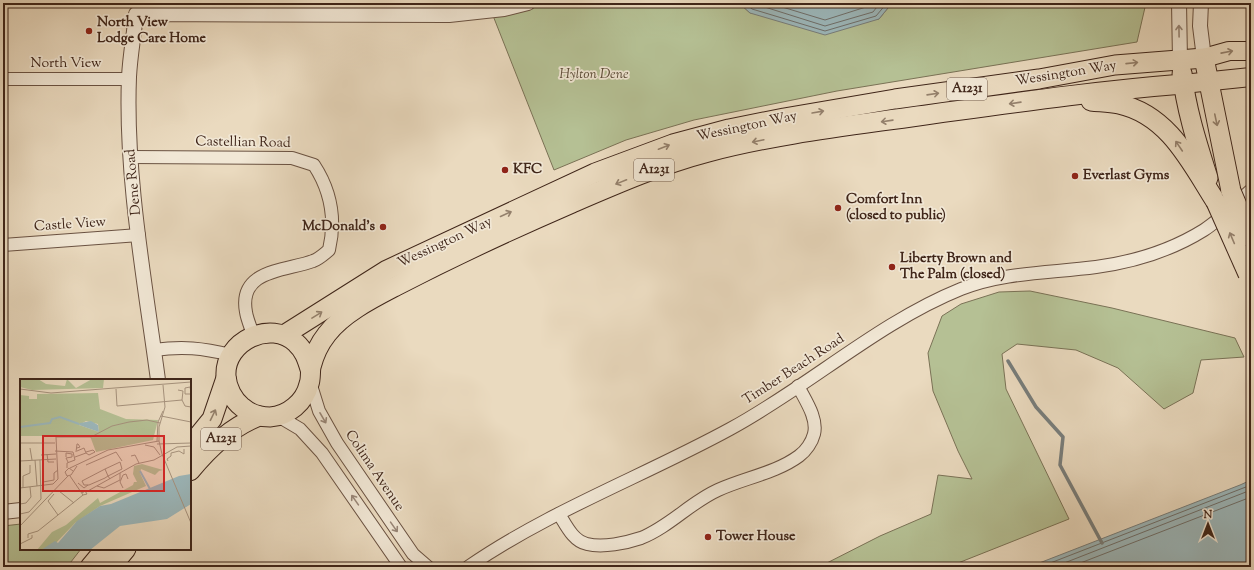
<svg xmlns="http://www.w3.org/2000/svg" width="1254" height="570" viewBox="0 0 1254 570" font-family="'Sorts Mill Goudy',serif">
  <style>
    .green { fill: #b5c094; stroke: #7a7256 }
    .water { fill: #9cb8bc; stroke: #777d7b }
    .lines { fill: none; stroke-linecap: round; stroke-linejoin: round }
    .shore { stroke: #6e6e6a; stroke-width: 1 }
    .stream { stroke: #777d7b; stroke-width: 3.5 }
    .minor-casing { stroke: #6a5242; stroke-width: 14 }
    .tertiary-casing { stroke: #6a5242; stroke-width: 16 }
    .primary-casing { stroke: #3f2519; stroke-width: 20 }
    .trunk-casing { stroke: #3f2519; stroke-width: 21 }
    .minor { stroke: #f1e7d5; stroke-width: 12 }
    .tertiary { stroke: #f1e7d5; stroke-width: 14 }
    .primary { stroke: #eadabf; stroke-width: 18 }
    .trunk { stroke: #eadabf; stroke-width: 19 }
    .trunk-bridge-casing { stroke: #3f2519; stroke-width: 21; stroke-linecap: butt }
    .trunk-bridge { stroke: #eadabf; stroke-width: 19 }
    .oneway { stroke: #988677 }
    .oneway2 { stroke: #94806c }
    .poi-dot { fill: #8f2418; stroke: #f1e7d5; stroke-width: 1.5 }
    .labels { text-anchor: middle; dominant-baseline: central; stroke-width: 3.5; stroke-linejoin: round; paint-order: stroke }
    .shield { fill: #f1e7d5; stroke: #745f51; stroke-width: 1 }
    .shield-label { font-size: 13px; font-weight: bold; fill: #3f2519 }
    .poi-label { font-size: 14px; font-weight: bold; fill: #3f2519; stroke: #f1e7d5; text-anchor: start }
    .street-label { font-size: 14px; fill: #3f2519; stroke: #f1e7d5 }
    .park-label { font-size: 14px; font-style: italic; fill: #5c4c38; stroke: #f1e7d5 }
    .inset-river { fill: none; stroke: #9cb8bc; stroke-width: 2 }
    .inset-road { fill: none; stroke: #a6927d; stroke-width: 1 }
    .view { fill: #d62828; fill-opacity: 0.15; stroke: #d62828; stroke-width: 2 }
    .inset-edge { fill: none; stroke: #3f2519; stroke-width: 2 }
  </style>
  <rect width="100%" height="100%" fill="#eadabf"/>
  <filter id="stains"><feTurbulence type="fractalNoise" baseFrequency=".005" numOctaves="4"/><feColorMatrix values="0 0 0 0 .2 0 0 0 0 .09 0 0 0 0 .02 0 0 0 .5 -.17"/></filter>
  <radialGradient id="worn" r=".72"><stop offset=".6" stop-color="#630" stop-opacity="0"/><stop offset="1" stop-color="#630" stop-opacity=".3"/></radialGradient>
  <g class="green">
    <path d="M 488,3 L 739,3 L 750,13 L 879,19 L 892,3 L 1146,3 L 1137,42 L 837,91 L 694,120 L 626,140 L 554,170 Z"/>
    <path d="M 1030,291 L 1112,308 L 1235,338 L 1244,357 L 1201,360 L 1193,393 L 1164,409 L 1118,368 L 1076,350 L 1017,344 L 1002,354 L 1006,389 L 1069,519 L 948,567 L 819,567 L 880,536 L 931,514 L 938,475 L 972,479 L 958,451 L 933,391 L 928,353 L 942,316 L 961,304 L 999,292 Z"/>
    <path d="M 21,524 L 21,549 L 81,549 L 67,567 L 3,567 L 3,526 Z"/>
  </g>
  <g class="water">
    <path d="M 739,3 L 892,3 L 879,19 L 825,35 L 750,13 Z"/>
    <path d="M 1251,480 L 1251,567 L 1029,567 L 1240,485 Z"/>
  </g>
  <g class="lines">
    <g class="shore">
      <path d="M 745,3 L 752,9 L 825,31 L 876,16 L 887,3"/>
      <path d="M 752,3 L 825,26 L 873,12 L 880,3"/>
      <path d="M 769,3 L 825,20 L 869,6 L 873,3"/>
      <path d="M 1040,567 L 1251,485"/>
      <path d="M 1054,567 L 1251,490"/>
      <path d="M 1070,567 L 1251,497"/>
    </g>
    <path class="stream" d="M 1008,361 L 1036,407 L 1063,437 L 1060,465 L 1102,543"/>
    <g class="minor-casing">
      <g id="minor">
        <path d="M 3,79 L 129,79"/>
        <path d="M 131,157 L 292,158 L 314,165 C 331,191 336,220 329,250 C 324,254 319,259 313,261 C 286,271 238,269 246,312 C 247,319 251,328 253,335"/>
        <path d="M 3,245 L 139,235"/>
        <path d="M 154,350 C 183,346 202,348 231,355"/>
        <path d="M 310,382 L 319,411 L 337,443 L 413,554 L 428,567"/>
        <path d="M 278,416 L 300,429 L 322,453 L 401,567"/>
        <path d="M 559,514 C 566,525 573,541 587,544 C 603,548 626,543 641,538 C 669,527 691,502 718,490 C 744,478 776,473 799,456 C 806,451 812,442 814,434 C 818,418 805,400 798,386"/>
        <path d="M 468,567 C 549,511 644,476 730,429 C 808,387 879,322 961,289 C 1003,272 1051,273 1096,267 C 1133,262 1172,250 1204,230 C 1221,219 1236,203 1251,190"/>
      </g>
    </g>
    <g class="tertiary-casing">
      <g id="tertiary">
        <path d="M 1179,3 L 1180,60"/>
        <path d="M 1201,3 L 1200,26 L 1204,58"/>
        <path d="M 158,380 C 145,282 125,176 129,77 C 130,56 134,35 136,14 L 449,15 L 504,9 L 528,3"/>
        <path d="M 3,512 L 21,510"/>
      </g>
    </g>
    <g class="primary-casing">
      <g id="primary">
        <path d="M 1204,58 L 1229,51 L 1251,51"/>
        <path d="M 1183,84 L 1251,77"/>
      </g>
    </g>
    <g class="trunk-casing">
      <g id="trunk">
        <path d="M 1182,73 C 1186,109 1197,143 1208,178"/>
        <path d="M 1091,101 C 1100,102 1110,102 1119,104 C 1169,115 1191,163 1216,202"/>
        <path d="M 284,335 L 387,270 L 595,173 L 673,144 L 729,129 L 784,118 L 895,99 L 1039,79 L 1115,65 L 1204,58 L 1231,191"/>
        <path d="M 310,369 C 307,359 304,350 296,343 C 271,319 224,341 226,376 C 227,388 233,400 242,407 C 250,414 260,417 270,417 C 288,416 305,402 309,384 C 311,379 310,372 311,367 C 314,355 319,344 327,334 C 343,313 373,298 396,286 C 454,256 512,229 572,203 C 616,184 662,164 708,152 C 776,134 848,126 918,116 C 1006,104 1094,91 1183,84"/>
        <path d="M 190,446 L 212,419 L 226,378"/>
        <path d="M 190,471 C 210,447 230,428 259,416"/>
        <path d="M 90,567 L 105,549"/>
        <path d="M 111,567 L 126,549"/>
      </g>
    </g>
    <use href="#minor" class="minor"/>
    <use href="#tertiary" class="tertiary"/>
    <use href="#primary" class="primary"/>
    <use href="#trunk" class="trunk"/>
    <g class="trunk-bridge-casing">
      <g id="trunk-bridge">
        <path d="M 1231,191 L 1251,238"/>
        <path d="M 1216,202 L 1248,274"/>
      </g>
    </g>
    <use href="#trunk-bridge" class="trunk-bridge"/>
  </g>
  <defs><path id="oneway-shaft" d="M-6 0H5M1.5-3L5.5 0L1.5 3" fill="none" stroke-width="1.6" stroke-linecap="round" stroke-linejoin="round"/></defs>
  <g class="oneway">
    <use href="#oneway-shaft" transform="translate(1179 31) rotate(-91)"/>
    <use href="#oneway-shaft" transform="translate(323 418) rotate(60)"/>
    <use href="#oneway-shaft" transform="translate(355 500) rotate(-125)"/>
    <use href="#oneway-shaft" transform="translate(394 527) rotate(55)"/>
  </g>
  <g class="oneway2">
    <use href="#oneway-shaft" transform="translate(1227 52) rotate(-11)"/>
    <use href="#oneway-shaft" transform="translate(1132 63) rotate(-6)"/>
    <use href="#oneway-shaft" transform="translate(933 94) rotate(-8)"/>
    <use href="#oneway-shaft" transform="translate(1015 103) rotate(172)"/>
    <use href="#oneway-shaft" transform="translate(818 112) rotate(-10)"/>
    <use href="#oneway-shaft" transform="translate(1216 120) rotate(78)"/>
    <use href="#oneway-shaft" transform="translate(887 121) rotate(172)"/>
    <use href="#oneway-shaft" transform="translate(758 141) rotate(168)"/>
    <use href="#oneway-shaft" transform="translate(1179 146) rotate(-124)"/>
    <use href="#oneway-shaft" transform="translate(664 147) rotate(-21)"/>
    <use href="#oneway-shaft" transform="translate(621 182) rotate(158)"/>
    <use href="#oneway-shaft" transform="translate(506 214) rotate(-24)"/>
    <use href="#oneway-shaft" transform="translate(1232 238) rotate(-113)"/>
    <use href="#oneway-shaft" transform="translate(317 315) rotate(-32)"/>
    <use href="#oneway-shaft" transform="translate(213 415) rotate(-64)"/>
  </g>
  <g class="poi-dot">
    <circle cx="89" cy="31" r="4"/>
    <circle cx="505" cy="170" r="4"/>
    <circle cx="1075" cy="176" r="4"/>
    <circle cx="838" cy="208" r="4"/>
    <circle cx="383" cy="227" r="4"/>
    <circle cx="892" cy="267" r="4"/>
    <circle cx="708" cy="537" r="4"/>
  </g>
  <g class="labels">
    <g class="shield">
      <rect x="947" y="78" width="40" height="22" rx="3"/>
      <rect x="634" y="159" width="40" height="22" rx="3"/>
      <rect x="201" y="428" width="40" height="22" rx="3"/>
    </g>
    <g class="shield-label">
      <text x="967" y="89">A1231</text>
      <text x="654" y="170">A1231</text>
      <text x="221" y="439">A1231</text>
    </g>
    <g class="poi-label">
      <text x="97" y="23">North View<tspan x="97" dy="16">Lodge Care Home</tspan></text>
      <text x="513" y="170">KFC</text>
      <text x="1083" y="176">Everlast Gyms</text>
      <text x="846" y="200">Comfort Inn<tspan x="846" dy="16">(closed to public)</tspan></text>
      <text x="375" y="227" text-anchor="end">McDonald's</text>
      <text x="900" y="259">Liberty Brown and<tspan x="900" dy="16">The Palm (closed)</tspan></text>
      <text x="716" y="537">Tower House</text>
    </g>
    <g class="street-label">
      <text x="66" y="64">North View</text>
      <text transform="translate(1066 74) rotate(-9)">Wessington Way</text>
      <text transform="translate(747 127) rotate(-12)">Wessington Way</text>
      <text transform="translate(243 143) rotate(1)">Castellian Road</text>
      <text transform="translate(134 182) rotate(-95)">Dene Road</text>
      <text transform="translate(70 225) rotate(-4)">Castle View</text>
      <text transform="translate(445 243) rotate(-25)">Wessington Way</text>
      <text transform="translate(794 370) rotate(-33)">Timber Beach Road</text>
      <text transform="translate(374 471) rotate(56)">Colima Avenue</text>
    </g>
    <g class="park-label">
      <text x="594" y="75">Hylton Dene</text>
    </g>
  </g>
  <g transform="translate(20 379)">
    <rect width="171" height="171" fill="#eadabf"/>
    <path d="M 0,0 L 18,0 L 26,5 L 45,7 L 47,0 L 56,9 L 72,0 L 84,0 L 83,9 L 12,11 L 0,8 ZM 78,14 L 80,30 L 106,40 L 138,41 L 133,61 L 76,73 L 70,57 L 0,57 L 0,16 L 9,17 L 9,20 L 17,20 L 17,15 ZM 66,42 L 78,45 L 79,53 L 59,46 ZM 122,85 L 143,91 L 139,92 L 135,96 L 121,90 L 120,94 L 126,107 L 80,127 L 55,144 L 31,169 L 17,171 L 32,153 L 46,146 L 78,119 L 80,124 L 113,106 L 114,103 L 117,103 L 113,95 L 114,87 Z" fill="#b5c094" fill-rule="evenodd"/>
    <path d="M 71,42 L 78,46 L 79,53 L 59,46 L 60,44 ZM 171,95 L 171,125 L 147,140 L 100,147 L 70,171 L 21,171 L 35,162 L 38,164 L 57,142 L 80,127 L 91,125 L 159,97 Z" fill="#9cb8bc"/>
    <path class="inset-river" d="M 0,48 L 30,44 L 32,40 L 40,38 L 59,45M 120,92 L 130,110"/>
    <path class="inset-road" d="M 0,10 L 31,14 L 171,3M 96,10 L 97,27 L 162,21 L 165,27 L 171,28M 158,11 L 163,12 L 162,21M 171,13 L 170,8 L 165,9 L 165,15 L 171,15M 141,37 L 171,43M 137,62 L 138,43 L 143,32M 139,62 L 139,48 L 145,28 L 143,6M 0,64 L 35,64M 137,65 L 171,64M 125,66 L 134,68 L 140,76M 10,69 L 12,81M 35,72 L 53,73 L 55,81 L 47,84 L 47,89M 56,73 L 57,65 L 58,65 L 60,68 L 57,69M 66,74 L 69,76 L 75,73 L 73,71 L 66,73M 27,75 L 28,83 L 34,83M 21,76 L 36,75M 111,77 L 115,76 L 119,84M 46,78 L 46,74 L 52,75 L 52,78 L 46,79 L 48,83M 55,78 L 66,74 L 64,69 L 57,72M 15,81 L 17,107M 0,82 L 36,80M 148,82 L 147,80 L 151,77 L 151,74 L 159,72 L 164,75 L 164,70M 66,86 L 96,73 L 102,82M 50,89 L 88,71 L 139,62 L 142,75 L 171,144M 85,90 L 62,102 L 64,106 L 69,106 L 85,99 L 88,97 L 102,90 L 100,83 L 85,90 L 88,97 L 90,100M 53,92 L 49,89 L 45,93 L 47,97 L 51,96 L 57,87M 50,97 L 63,116 L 67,115 L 65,112 L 62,114M 23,103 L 34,101 L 34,94 L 38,91M 58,104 L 64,109 L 68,106M 77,107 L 84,109 L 100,101 L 100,94M 0,109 L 33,105 L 38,100 L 36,58 L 71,58 L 92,47 L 109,43 L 127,41 L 140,44M 3,109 L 3,97 L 10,94 L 10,86M 103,109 L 100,103 L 103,96 L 106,95 L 108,100M 39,112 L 54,124M 66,113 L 116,85 L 134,81 L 157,68 L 171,67M 34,115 L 28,122 L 38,136M 0,119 L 0,133M 0,125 L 6,124 L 11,118 L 10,108M 0,135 L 9,133 L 21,120 L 20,81M 0,147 L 48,97M 8,159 L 8,155 L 18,152 L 63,116M 0,165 L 12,159 L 12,156"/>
    <path class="view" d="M 23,57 L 144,57 L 144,112 L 23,112 Z"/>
    <rect width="171" height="171" class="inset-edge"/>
  </g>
  <rect width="1254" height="570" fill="none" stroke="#eadabf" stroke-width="16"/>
  <rect x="4" y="4" width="1246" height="562" fill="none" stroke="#3f2519" stroke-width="2"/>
  <rect x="8" y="8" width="1238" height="554" fill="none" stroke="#3f2519"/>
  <g transform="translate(1208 524)" stroke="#f1e7d5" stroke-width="3" paint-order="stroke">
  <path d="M0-3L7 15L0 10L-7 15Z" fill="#3f2519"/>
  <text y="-6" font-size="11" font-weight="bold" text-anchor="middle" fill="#3f2519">N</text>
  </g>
  <rect width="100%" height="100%" filter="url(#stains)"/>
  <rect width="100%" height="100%" fill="url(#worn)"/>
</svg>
